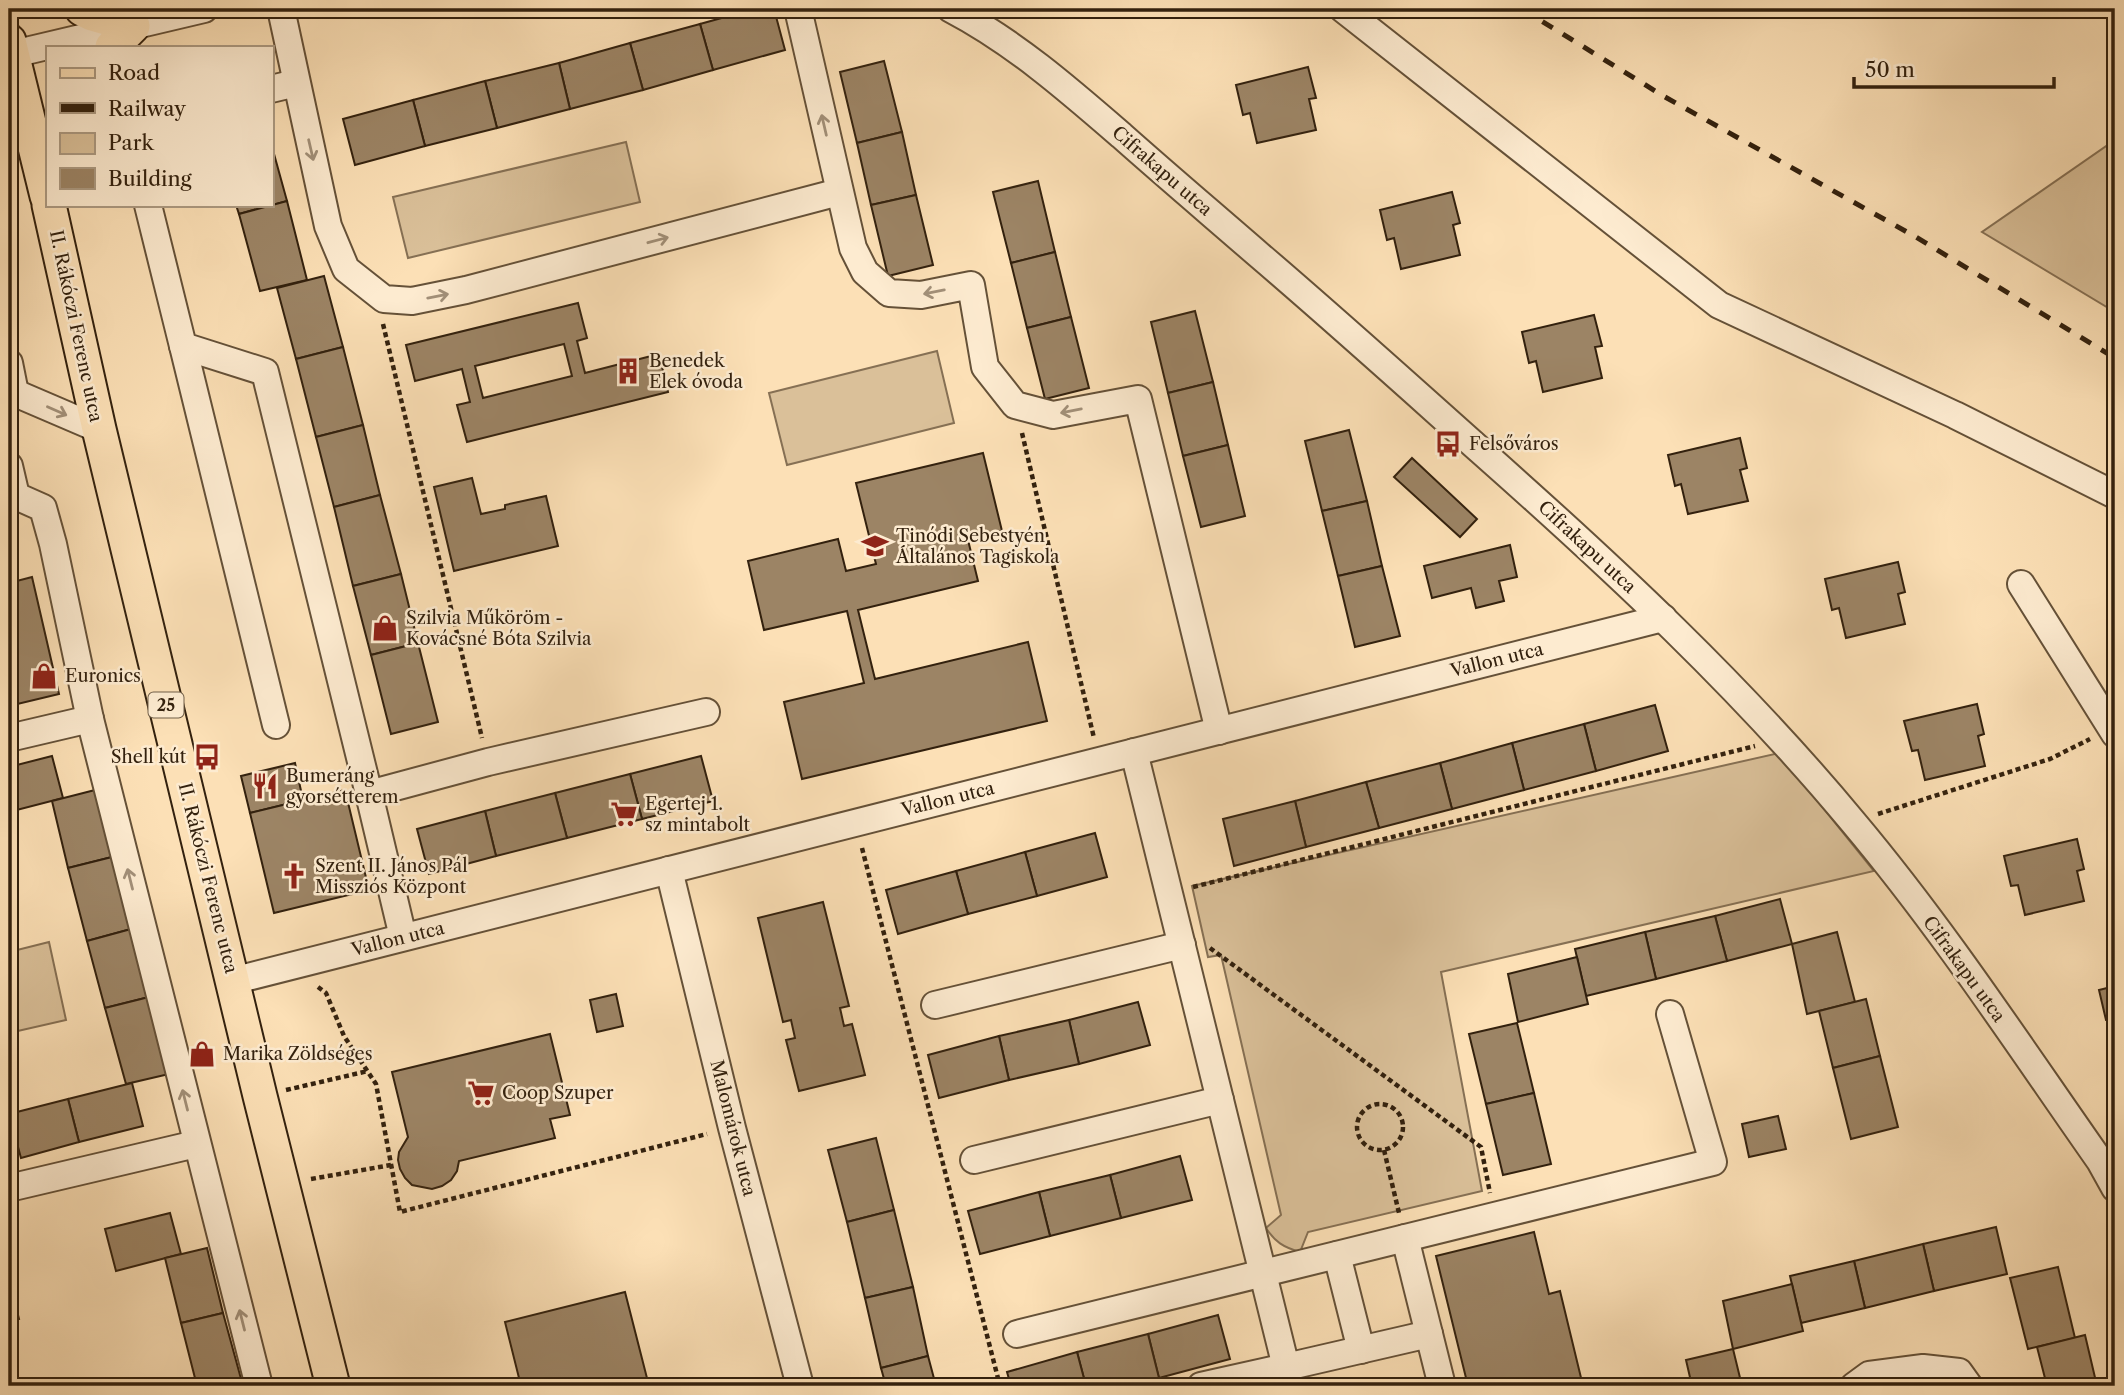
<svg xmlns="http://www.w3.org/2000/svg" width="2124" height="1395" viewBox="0 0 2124 1395" font-family="'Libre Caslon Text',serif">
  <style>
    .green { fill: #dac099; stroke: #867054; stroke-width: 2 }
    .building { fill: #9c8465; stroke: #33210e; stroke-width: 2; fill-rule: evenodd }
    .lines { fill: none; stroke-linecap: round; stroke-linejoin: round }
    .minor-casing { stroke: #655138; stroke-width: 30 }
    .major-casing { stroke: #33210e; stroke-width: 37 }
    .path { stroke: #33210e; stroke-width: 4.5; stroke-dasharray: 5 3.5; stroke-linecap: butt }
    .minor { stroke: #fdebd0; stroke-width: 26 }
    .major { stroke: #fce0b6; stroke-width: 33 }
    .rail { stroke: #33210e; stroke-width: 5; stroke-dasharray: 12 12; stroke-linecap: butt }
    .oneway { stroke: #a29079 }
    .labels { text-anchor: middle; dominant-baseline: central; stroke-width: 5; stroke-linejoin: round; paint-order: stroke }
    .shield { fill: #fdebd0; stroke: #705e48; stroke-width: 2 }
    .shield-label { font-size: 16px; font-weight: bold; fill: #33210e }
    .street-label { font-size: 18px; fill: #33210e; stroke: #fdebd0 }
    .poi-label { font-size: 18px; fill: #33210e; stroke: #fdebd0; text-anchor: start }
  </style>
  <rect width="100%" height="100%" fill="#fce0b6"/>
  <filter id="stains"><feTurbulence type="fractalNoise" baseFrequency=".00286" numOctaves="4"/><feColorMatrix values="0 0 0 0 .2 0 0 0 0 .09 0 0 0 0 .02 0 0 0 .5 -.17"/></filter>
  <radialGradient id="worn" r=".72"><stop offset=".6" stop-color="#630" stop-opacity="0"/><stop offset="1" stop-color="#630" stop-opacity=".3"/></radialGradient>
  <g class="green">
    <path d="M 2115,140 L 2115,312 L 1982,232 Z"/>
    <path d="M 626,142 L 640,202 L 408,258 L 393,197 Z"/>
    <path d="M 937,351 L 954,423 L 787,465 L 769,393 Z"/>
    <path d="M 1779,753 L 1874,871 L 1441,972 L 1482,1191 L 1308,1232 L 1300,1252 C 1283,1247 1275,1242 1266,1228 L 1281,1215 L 1221,955 L 1208,957 L 1192,886 Z"/>
    <path d="M 49,942 L 66,1020 L 9,1033 L 9,952 Z"/>
  </g>
  <g class="building">
    <path d="M 754,9 L 774,9 L 785,50 L 713,70 L 700,24 Z"/>
    <path d="M 1106,9 L 1134,9 L 1108,15 Z"/>
    <path d="M 700,24 L 713,70 L 643,90 L 630,43 Z"/>
    <path d="M 630,43 L 643,90 L 570,109 L 559,63 Z"/>
    <path d="M 884,61 L 902,132 L 857,143 L 840,72 Z"/>
    <path d="M 559,63 L 570,109 L 497,128 L 485,81 Z"/>
    <path d="M 1308,67 L 1316,98 L 1309,99 L 1316,130 L 1257,143 L 1250,113 L 1243,115 L 1236,85 Z"/>
    <path d="M 485,81 L 497,128 L 425,146 L 413,100 Z"/>
    <path d="M 413,100 L 425,146 L 355,165 L 343,119 Z"/>
    <path d="M 902,132 L 916,195 L 871,205 L 857,143 Z"/>
    <path d="M 271,143 L 287,201 L 239,214 L 236,205 L 271,205 Z"/>
    <path d="M 1038,181 L 1055,252 L 1011,263 L 993,192 Z"/>
    <path d="M 1452,192 L 1460,223 L 1453,225 L 1460,255 L 1401,269 L 1394,238 L 1387,240 L 1380,210 Z"/>
    <path d="M 916,195 L 933,265 L 888,276 L 871,205 Z"/>
    <path d="M 287,201 L 307,280 L 260,291 L 239,214 Z"/>
    <path d="M 1055,252 L 1071,317 L 1027,328 L 1011,263 Z"/>
    <path d="M 324,276 L 343,347 L 296,359 L 277,288 Z"/>
    <path d="M 578,303 L 587,338 L 577,341 L 585,373 L 659,354 L 668,392 L 467,442 L 457,405 L 470,402 L 462,369 L 415,381 L 406,345 ZM 564,344 L 572,376 L 483,398 L 475,366 Z"/>
    <path d="M 1195,311 L 1213,382 L 1168,393 L 1151,322 Z"/>
    <path d="M 1594,315 L 1602,346 L 1595,347 L 1602,378 L 1543,392 L 1536,361 L 1529,363 L 1522,332 Z"/>
    <path d="M 1071,317 L 1089,388 L 1045,399 L 1027,328 Z"/>
    <path d="M 343,347 L 363,425 L 316,437 L 296,359 Z"/>
    <path d="M 1213,382 L 1228,445 L 1183,456 L 1168,393 Z"/>
    <path d="M 363,425 L 380,495 L 334,507 L 316,437 Z"/>
    <path d="M 1349,430 L 1367,501 L 1322,511 L 1305,441 Z"/>
    <path d="M 1740,438 L 1747,468 L 1740,470 L 1748,501 L 1688,514 L 1681,484 L 1675,486 L 1668,455 Z"/>
    <path d="M 1228,445 L 1245,516 L 1201,527 L 1183,456 Z"/>
    <path d="M 983,453 L 1002,531 L 968,540 L 978,581 L 858,610 L 875,679 L 1028,642 L 1047,721 L 802,779 L 784,702 L 864,683 L 847,611 L 764,630 L 748,561 L 838,539 L 846,571 L 876,564 L 856,483 Z"/>
    <path d="M 1412,458 L 1477,519 L 1460,537 L 1394,477 Z"/>
    <path d="M 472,478 L 481,514 L 505,509 L 505,505 L 546,496 L 558,546 L 454,571 L 434,487 Z"/>
    <path d="M 380,495 L 401,574 L 353,586 L 334,507 Z"/>
    <path d="M 1367,501 L 1382,566 L 1338,576 L 1322,511 Z"/>
    <path d="M 1510,545 L 1517,577 L 1499,581 L 1504,601 L 1476,608 L 1471,588 L 1432,598 L 1424,566 Z"/>
    <path d="M 1898,562 L 1905,592 L 1898,594 L 1905,624 L 1846,638 L 1839,608 L 1832,610 L 1825,579 Z"/>
    <path d="M 1382,566 L 1400,636 L 1355,647 L 1338,576 Z"/>
    <path d="M 401,574 L 418,643 L 371,655 L 353,586 Z"/>
    <path d="M 32,577 L 59,694 L 9,706 L 9,583 Z"/>
    <path d="M 418,643 L 438,722 L 391,734 L 371,655 Z"/>
    <path d="M 1977,704 L 1984,734 L 1978,736 L 1985,766 L 1925,780 L 1918,750 L 1912,751 L 1904,721 Z"/>
    <path d="M 1655,705 L 1668,751 L 1596,771 L 1584,724 Z"/>
    <path d="M 1584,724 L 1596,771 L 1524,790 L 1512,743 Z"/>
    <path d="M 1512,743 L 1524,790 L 1452,809 L 1440,763 Z"/>
    <path d="M 52,756 L 63,798 L 9,812 L 9,767 Z"/>
    <path d="M 701,756 L 713,801 L 642,819 L 630,774 Z"/>
    <path d="M 295,763 L 303,800 L 250,813 L 241,776 Z"/>
    <path d="M 1440,763 L 1452,809 L 1379,828 L 1366,782 Z"/>
    <path d="M 630,774 L 642,819 L 567,838 L 555,793 Z"/>
    <path d="M 1366,782 L 1379,828 L 1306,847 L 1295,801 Z"/>
    <path d="M 95,790 L 112,857 L 68,868 L 52,801 Z"/>
    <path d="M 345,790 L 369,890 L 274,913 L 250,813 Z"/>
    <path d="M 555,793 L 567,838 L 496,856 L 485,811 Z"/>
    <path d="M 1295,801 L 1306,847 L 1234,866 L 1223,819 Z"/>
    <path d="M 485,811 L 496,856 L 429,874 L 417,829 Z"/>
    <path d="M 1095,833 L 1107,877 L 1037,896 L 1025,852 Z"/>
    <path d="M 2077,839 L 2084,869 L 2077,871 L 2084,901 L 2025,915 L 2018,885 L 2011,886 L 2004,856 Z"/>
    <path d="M 1025,852 L 1037,896 L 968,914 L 956,871 Z"/>
    <path d="M 112,857 L 131,929 L 87,941 L 68,868 Z"/>
    <path d="M 956,871 L 968,914 L 898,934 L 886,890 Z"/>
    <path d="M 1780,899 L 1792,944 L 1727,961 L 1715,916 Z"/>
    <path d="M 823,902 L 849,1006 L 840,1008 L 844,1026 L 852,1024 L 865,1075 L 799,1091 L 786,1040 L 795,1038 L 791,1020 L 783,1022 L 758,918 Z"/>
    <path d="M 1715,916 L 1727,961 L 1656,979 L 1645,932 Z"/>
    <path d="M 131,929 L 149,997 L 105,1008 L 87,941 Z"/>
    <path d="M 1645,932 L 1656,979 L 1586,996 L 1575,949 Z"/>
    <path d="M 1837,932 L 1855,1002 L 1807,1014 L 1792,944 Z"/>
    <path d="M 1577,957 L 1588,1004 L 1518,1022 L 1508,974 Z"/>
    <path d="M 2115,986 L 2115,1028 L 2113,1019 L 2106,1020 L 2099,990 Z"/>
    <path d="M 616,994 L 623,1026 L 597,1032 L 590,1000 Z"/>
    <path d="M 149,997 L 169,1074 L 126,1084 L 105,1008 Z"/>
    <path d="M 1866,999 L 1880,1056 L 1833,1068 L 1819,1011 Z"/>
    <path d="M 1138,1002 L 1150,1045 L 1079,1064 L 1069,1020 Z"/>
    <path d="M 1069,1020 L 1079,1064 L 1009,1080 L 999,1036 Z"/>
    <path d="M 1517,1023 L 1534,1093 L 1486,1104 L 1469,1034 Z"/>
    <path d="M 550,1034 L 570,1115 L 550,1119 L 555,1138 L 459,1161 L 457,1171 L 451,1180 L 442,1186 L 432,1189 L 412,1185 L 405,1178 L 400,1169 L 398,1160 L 399,1152 L 408,1137 L 392,1072 Z"/>
    <path d="M 999,1036 L 1009,1080 L 939,1098 L 928,1055 Z"/>
    <path d="M 1880,1056 L 1898,1127 L 1851,1139 L 1833,1068 Z"/>
    <path d="M 132,1083 L 143,1126 L 79,1142 L 68,1099 Z"/>
    <path d="M 1534,1093 L 1551,1164 L 1503,1175 L 1486,1104 Z"/>
    <path d="M 68,1099 L 79,1142 L 21,1158 L 9,1114 Z"/>
    <path d="M 1778,1116 L 1786,1149 L 1749,1157 L 1742,1124 Z"/>
    <path d="M 876,1138 L 894,1210 L 847,1222 L 828,1150 Z"/>
    <path d="M 1180,1156 L 1192,1200 L 1121,1218 L 1110,1175 Z"/>
    <path d="M 1110,1175 L 1121,1218 L 1050,1236 L 1039,1192 Z"/>
    <path d="M 1039,1192 L 1050,1236 L 980,1254 L 968,1211 Z"/>
    <path d="M 894,1210 L 913,1287 L 865,1298 L 847,1222 Z"/>
    <path d="M 170,1213 L 181,1254 L 116,1271 L 105,1229 Z"/>
    <path d="M 1996,1227 L 2007,1274 L 1934,1291 L 1923,1244 Z"/>
    <path d="M 1534,1232 L 1549,1294 L 1560,1291 L 1583,1386 L 1468,1386 L 1436,1256 Z"/>
    <path d="M 1923,1244 L 1934,1291 L 1865,1308 L 1854,1261 Z"/>
    <path d="M 207,1248 L 223,1313 L 181,1323 L 165,1258 Z"/>
    <path d="M 1854,1261 L 1865,1308 L 1801,1323 L 1790,1276 Z"/>
    <path d="M 2058,1267 L 2075,1338 L 2028,1349 L 2010,1278 Z"/>
    <path d="M 9,1279 L 19,1319 L 9,1321 Z"/>
    <path d="M 1792,1284 L 1803,1331 L 1733,1349 L 1723,1301 Z"/>
    <path d="M 913,1287 L 928,1356 L 881,1368 L 865,1298 Z"/>
    <path d="M 625,1292 L 649,1386 L 521,1386 L 505,1322 Z"/>
    <path d="M 223,1313 L 243,1386 L 197,1386 L 181,1323 Z"/>
    <path d="M 1218,1315 L 1230,1359 L 1159,1378 L 1148,1334 Z"/>
    <path d="M 1148,1334 L 1159,1378 L 1127,1386 L 1086,1386 L 1077,1352 Z"/>
    <path d="M 2085,1335 L 2097,1386 L 2047,1386 L 2037,1347 Z"/>
    <path d="M 1733,1349 L 1742,1386 L 1692,1386 L 1686,1360 Z"/>
    <path d="M 1077,1352 L 1086,1386 L 1011,1386 L 1007,1372 Z"/>
    <path d="M 928,1356 L 936,1386 L 886,1386 L 881,1368 Z"/>
  </g>
  <g class="lines">
    <g class="minor-casing">
      <g id="minor">
        <path d="M 281,9 L 328,226 L 346,269 L 384,299 L 412,301 L 466,290 L 839,192"/>
        <path d="M 798,9 L 853,248 L 865,272 L 889,293 L 921,295 L 971,285 L 985,367 L 1015,405 L 1053,415 L 1138,399 L 1219,731"/>
        <path d="M 951,9 C 1014,42 1069,90 1122,136 C 1167,176 1213,215 1259,255 C 1334,319 1407,385 1481,451 C 1612,567 1741,687 1853,822 C 1943,929 2020,1047 2100,1161 L 2115,1188"/>
        <path d="M 1343,9 L 1719,305 L 1955,415 L 2115,495"/>
        <path d="M 9,55 L 204,9"/>
        <path d="M 271,89 L 296,83"/>
        <path d="M 148,205 L 183,346 L 265,372 L 369,794"/>
        <path d="M 183,346 L 276,725"/>
        <path d="M 9,363 L 15,393"/>
        <path d="M 9,394 L 15,393 L 99,429"/>
        <path d="M 9,466 L 16,496 L 43,508 L 53,544 L 90,719 L 259,1386"/>
        <path d="M 2021,584 L 2115,734"/>
        <path d="M 9,738 L 90,719"/>
        <path d="M 1134,752 L 1286,1367 L 1429,1334 L 1442,1386"/>
        <path d="M 669,870 L 732,1128 L 800,1386"/>
        <path d="M 403,937 L 369,794 L 488,762 L 706,712"/>
        <path d="M 232,981 L 1663,618"/>
        <path d="M 935,1005 L 1182,945"/>
        <path d="M 974,1160 L 1220,1100"/>
        <path d="M 9,1188 L 196,1144"/>
        <path d="M 1405,1238 L 1429,1334"/>
        <path d="M 1337,1255 L 1361,1350"/>
        <path d="M 1017,1334 L 1713,1162 L 1670,1014"/>
        <path d="M 1201,1386 L 1286,1367"/>
        <path d="M 1854,1386 L 1869,1375 L 1923,1368 L 1959,1372 L 1969,1386"/>
      </g>
    </g>
    <g class="major-casing">
      <g id="major">
        <path d="M 82,9 L 92,14 L 133,26 L 112,47"/>
        <path d="M 9,41 L 47,196"/>
        <path d="M 49,205 L 99,429 L 260,1096 L 333,1386"/>
      </g>
    </g>
    <g class="path">
      <path d="M 383,324 L 482,738"/>
      <path d="M 1022,433 L 1094,738"/>
      <path d="M 1878,814 L 2050,759 L 2090,739"/>
      <path d="M 862,848 L 1000,1386"/>
      <path d="M 1193,887 L 1755,746"/>
      <path d="M 1210,948 L 1481,1147 L 1490,1193"/>
      <path d="M 318,987 L 326,993 L 344,1036 L 376,1084 L 400,1212 L 707,1134"/>
      <path d="M 286,1090 L 368,1071"/>
      <circle cx="1380" cy="1127" r="23"/>
      <path d="M 1384,1150 L 1399,1213"/>
      <path d="M 311,1179 L 391,1165"/>
    </g>
    <use href="#minor" class="minor"/>
    <use href="#major" class="major"/>
    <path class="rail" d="M 1522,9 L 1665,97 L 1916,237 L 2115,358"/>
  </g>
  <defs><path id="oneway-shaft" d="M-6 0H5M1.5-3L5.5 0L1.5 3" fill="none" stroke-width="1.6" stroke-linecap="round" stroke-linejoin="round" transform="scale(1.75)"/></defs>
  <g class="oneway">
    <use href="#oneway-shaft" transform="translate(824 125) rotate(-103)"/>
    <use href="#oneway-shaft" transform="translate(311 150) rotate(77)"/>
    <use href="#oneway-shaft" transform="translate(658 240) rotate(-15)"/>
    <use href="#oneway-shaft" transform="translate(934 292) rotate(169)"/>
    <use href="#oneway-shaft" transform="translate(438 296) rotate(-11)"/>
    <use href="#oneway-shaft" transform="translate(57 411) rotate(24)"/>
    <use href="#oneway-shaft" transform="translate(1071 411) rotate(169)"/>
    <use href="#oneway-shaft" transform="translate(130 879) rotate(-104)"/>
    <use href="#oneway-shaft" transform="translate(185 1100) rotate(-104)"/>
    <use href="#oneway-shaft" transform="translate(242 1320) rotate(-104)"/>
  </g>
  <defs>
    <g id="building-bare" transform="scale(2.1)"><path d="M-4-6H4V6H1V3H-1V6H-4ZM-2.5-4.3h1.7v1.8h-1.7ZM.8-4.3h1.7v1.8H.8ZM-2.5-1h1.7V.8h-1.7ZM.8-1h1.7V.8H.8Z" fill="#8f2418" stroke="#fdebd0" stroke-width="2.5" paint-order="stroke"/></g>
    <g id="bus-bare" transform="scale(2.1)"><path d="M-5-6H5V4H4V6H2V4H-2V6H-4V4H-5ZM-3.5-4V0h7V-4ZM-3.5 1.2v1.5H-2V1.2ZM2 1.2v1.5H3.5V1.2Z" fill="#8f2418" stroke="#fdebd0" stroke-width="2.5" paint-order="stroke"/></g>
    <g id="school-bare" transform="scale(2.1)"><path d="M0-5L7-2L0 1L-7-2ZM-4 1L0 2.5L4 1V4Q0 6-4 4Z" fill="#8f2418" stroke="#fdebd0" stroke-width="2.5" paint-order="stroke"/></g>
    <g id="shop-bare" transform="scale(2.1)"><path d="M-5-2.5h2.3a2.7 3.5 0 0 1 5.4 0H5L5.5 6h-11ZM-1.5-2.5h3a1.5 2.3 0 0 0-3 0Z" fill="#8f2418" stroke="#fdebd0" stroke-width="2.5" paint-order="stroke"/></g>
    <g id="restaurant-bare" transform="scale(2.1)"><path d="M-5-6h1v4h1v-4h1v4h1v-4h1v5L-1.5 .5V6h-2V.5L-5-1ZM5-6V6H3V1.5H1.5Q1.5-4 5-6Z" fill="#8f2418" stroke="#fdebd0" stroke-width="2.5" paint-order="stroke"/></g>
    <g id="supermarket-bare" transform="scale(2.1)"><path d="M-6-5.5h2.5l.6 2H6L4.5 2H-2.5L-4.4-4H-6ZM-1.5 3.2a1.3 1.3 0 1 0 .1 0ZM3 3.2a1.3 1.3 0 1 0 .1 0Z" fill="#8f2418" stroke="#fdebd0" stroke-width="2.5" paint-order="stroke"/></g>
    <g id="church-bare" transform="scale(2.1)"><path d="M-1.2-6h2.4v3.5h3.3v2.4h-3.3V6h-2.4V-.1h-3.3v-2.4h3.3Z" fill="#8f2418" stroke="#fdebd0" stroke-width="2.5" paint-order="stroke"/></g>
  </defs>
  <g fill-rule="evenodd">
    <use href="#building-bare" x="628" y="371"/>
    <use href="#bus-bare" x="1448" y="444"/>
    <use href="#school-bare" x="875" y="546"/>
    <use href="#shop-bare" x="385" y="628"/>
    <use href="#shop-bare" x="44" y="676"/>
    <use href="#bus-bare" x="207" y="757"/>
    <use href="#restaurant-bare" x="265" y="786"/>
    <use href="#supermarket-bare" x="624" y="814"/>
    <use href="#church-bare" x="294" y="876"/>
    <use href="#shop-bare" x="202" y="1054"/>
    <use href="#supermarket-bare" x="481" y="1093"/>
  </g>
  <g class="labels">
    <rect class="shield" x="148.5" y="692.5" width="35" height="25" rx="5"/>
    <g class="shield-label">
      <text x="166" y="705">25</text>
    </g>
    <g class="street-label">
      <text transform="translate(1162 171) rotate(41)">Cifrakapu utca</text>
      <text transform="translate(76 326) rotate(78)">II. Rákóczi Ferenc utca</text>
      <text transform="translate(1587 547) rotate(43)">Cifrakapu utca</text>
      <text transform="translate(1497 660) rotate(-14)">Vallon utca</text>
      <text transform="translate(948 799) rotate(-14)">Vallon utca</text>
      <text transform="translate(208 878) rotate(76)">II. Rákóczi Ferenc utca</text>
      <text transform="translate(398 939) rotate(-14)">Vallon utca</text>
      <text transform="translate(1964 969) rotate(54)">Cifrakapu utca</text>
      <text transform="translate(733 1128) rotate(76)">Malomárok utca</text>
    </g>
    <g class="poi-label">
      <text x="649" y="361">Benedek<tspan x="649" dy="21">Elek óvoda</tspan></text>
      <text x="1469" y="444">Felsőváros</text>
      <text x="896" y="536">Tinódi Sebestyén<tspan x="896" dy="21">Általános Tagiskola</tspan></text>
      <text x="406" y="618">Szilvia Műköröm -<tspan x="406" dy="21">Kovácsné Bóta Szilvia</tspan></text>
      <text x="65" y="676">Euronics</text>
      <text x="186" y="757" text-anchor="end">Shell kút</text>
      <text x="286" y="776">Bumeráng<tspan x="286" dy="21">gyorsétterem</tspan></text>
      <text x="645" y="804">Egertej 1.<tspan x="645" dy="21">sz mintabolt</tspan></text>
      <text x="315" y="866">Szent II. János Pál<tspan x="315" dy="21">Missziós Központ</tspan></text>
      <text x="223" y="1054">Marika Zöldséges</text>
      <text x="502" y="1093">Coop Szuper</text>
    </g>
  </g>
  <rect width="2124" height="1395" fill="none" stroke="#fce0b6" stroke-width="35"/>
  <rect x="10" y="10" width="2103" height="1374" fill="none" stroke="#33210e" stroke-width="3.5"/>
  <rect x="18" y="18" width="2089" height="1360" fill="none" stroke="#33210e" stroke-width="2"/>
  <rect x="46" y="46" width="228" height="161" fill="#fdebd0" stroke="#ac9a82" stroke-width="2"/>
  <rect x="60" y="68" width="35" height="10" fill="#fce0b6" stroke="#ac9a82" stroke-width="2"/>
  <text x="108" y="80" font-size="21" fill="#33210e">Road</text>
  <rect x="60" y="103" width="35" height="10" fill="#33210e" stroke="#ac9a82" stroke-width="2"/>
  <text x="108" y="116" font-size="21" fill="#33210e">Railway</text>
  <rect x="60" y="133" width="35" height="21" fill="#dac099" stroke="#ac9a82" stroke-width="2"/>
  <text x="108" y="150" font-size="21" fill="#33210e">Park</text>
  <rect x="60" y="168" width="35" height="21" fill="#9c8465" stroke="#ac9a82" stroke-width="2"/>
  <text x="108" y="186" font-size="21" fill="#33210e">Building</text>
  <path d="M1854 77v10h200v-10" fill="none" stroke="#33210e" stroke-width="3.5"/>
  <text x="1865" y="77" font-size="21" fill="#33210e" stroke="#fdebd0" stroke-width="5" paint-order="stroke">50 m</text>
  <rect width="100%" height="100%" filter="url(#stains)"/>
  <rect width="100%" height="100%" fill="url(#worn)"/>
</svg>
